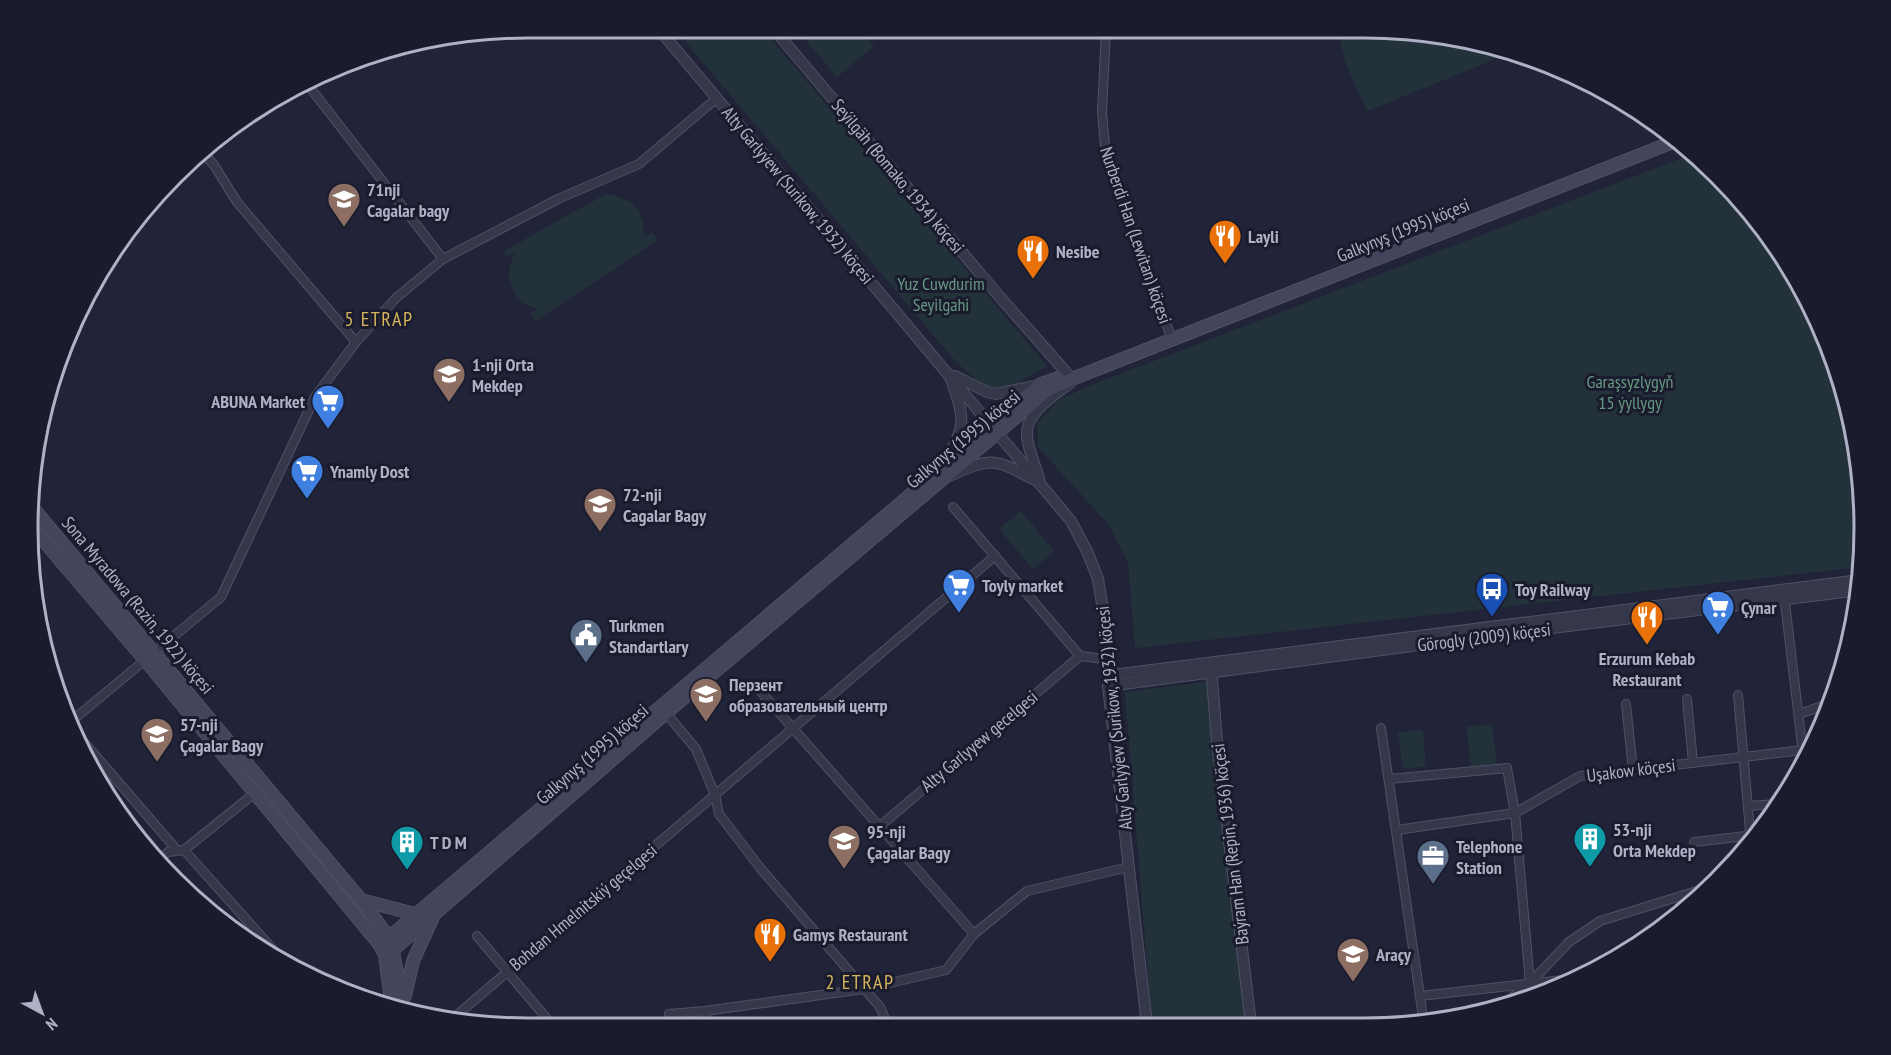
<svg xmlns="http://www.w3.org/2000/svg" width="1891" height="1055" viewBox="0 0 1891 1055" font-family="'PT Sans Narrow',sans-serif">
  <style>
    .green { fill: #23313a }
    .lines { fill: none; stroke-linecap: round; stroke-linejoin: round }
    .minor-casing { stroke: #4f5164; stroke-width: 10 }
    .tertiary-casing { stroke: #4f5164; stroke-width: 12 }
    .secondary-casing { stroke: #4f5164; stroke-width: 14 }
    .minor { stroke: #35374a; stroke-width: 8 }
    .tertiary { stroke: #35374a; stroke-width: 10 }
    .secondary { stroke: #43455d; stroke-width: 12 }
    .labels { text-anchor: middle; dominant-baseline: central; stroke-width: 6; stroke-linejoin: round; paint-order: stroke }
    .street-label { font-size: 18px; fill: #afb1c6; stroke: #1a1c2e }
    .poi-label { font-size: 18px; font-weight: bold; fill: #afb1c6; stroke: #1a1c2e; text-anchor: start }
    .park-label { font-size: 18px; fill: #669780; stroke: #1a1c2e }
    .neighbourhood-label { font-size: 20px; letter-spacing: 1.5px; fill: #d4b45c; stroke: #1a1c2e }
    .rim { fill: none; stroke: #afb1c6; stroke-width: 3 }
  </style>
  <rect width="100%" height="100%" fill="#212439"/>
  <g class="green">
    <path d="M 673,27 L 761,27 L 1047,366 L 1009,388 L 988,390 L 956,362 Z"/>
    <path d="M 795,27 L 858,27 L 874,46 L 837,77 Z"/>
    <path d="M 1337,28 L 1396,28 L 1510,51 L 1484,64 L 1367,111 L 1347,67 Z"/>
    <path d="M 1695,153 L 1761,223 L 1813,306 L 1847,398 L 1863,495 L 1861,567 L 1135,648 L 1128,562 L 1108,524 L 1038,447 L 1037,423 L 1059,400 L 1086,387 Z"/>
    <path d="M 606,194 C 632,198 645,210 644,237 L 652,232 L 658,240 L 536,321 L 530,314 L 537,309 C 511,301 502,276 515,253 L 507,256 L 504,251 Z"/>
    <path d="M 1021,511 L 1054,551 L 1033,569 L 999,529 Z"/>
    <path d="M 1212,681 L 1251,1024 L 1152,1025 L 1125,692 Z"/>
    <path d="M 1492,724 L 1497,766 L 1471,769 L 1466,727 Z"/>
    <path d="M 1423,730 L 1426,766 L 1403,769 L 1398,732 Z"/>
  </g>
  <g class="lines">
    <g class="minor-casing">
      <g id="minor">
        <path d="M 1106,28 L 1102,112 L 1106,157 L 1170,334"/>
        <path d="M 308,85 L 443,259"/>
        <path d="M 202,152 L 214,165 L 237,202 L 356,342"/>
        <path d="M 953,507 L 1080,656 L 1111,660"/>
        <path d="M 1784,594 L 1804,762"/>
        <path d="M 761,692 L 974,934"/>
        <path d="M 1687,699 L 1693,763"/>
        <path d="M 1626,704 L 1633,770"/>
        <path d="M 666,713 L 696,749 L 715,795 L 719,814 L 761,869 L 880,1007 L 888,1026"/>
        <path d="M 1799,714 L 1831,703"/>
        <path d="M 68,724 L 221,597 L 315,397 L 356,342 L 396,298 L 443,259 L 558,199 L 639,164 L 717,98"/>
        <path d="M 70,726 L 176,849"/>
        <path d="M 1381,728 L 1424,1024"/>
        <path d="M 1389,779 L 1507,768 L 1515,813 L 1530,983"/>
        <path d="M 1748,806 L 1777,804"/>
        <path d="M 879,827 L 1080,656"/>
        <path d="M 1397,830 L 1515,813 L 1580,776 L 1803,750"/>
        <path d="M 1694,842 L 1746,836 L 1750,831 L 1738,695"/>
        <path d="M 184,850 L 286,964"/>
        <path d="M 156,862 L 168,852 L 184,850 L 255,793"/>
        <path d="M 477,936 L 554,1027"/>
        <path d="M 1420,996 L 1563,980 L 1564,982"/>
        <path d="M 1500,1007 L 1530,983 L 1569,942 L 1600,921 L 1700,890"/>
        <path d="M 705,1011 L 705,1026"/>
        <path d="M 669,1014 L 705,1011 L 864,989 L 946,970 L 974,934 L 1027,891 L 1129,867"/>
        <path d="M 669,1014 L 678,1026"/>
        <path d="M 451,1020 L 995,556"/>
      </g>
    </g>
    <g class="tertiary-casing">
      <g id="tertiary">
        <path d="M 657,27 L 1071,521 L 1087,551 L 1098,579 L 1111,660 L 1112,675 L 1108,686 L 1147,1025"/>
        <path d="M 772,27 L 999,296 L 1072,379"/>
        <path d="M 955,376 L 987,392 L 996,394 L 1039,385"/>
        <path d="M 942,465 C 966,427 966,422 951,379"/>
        <path d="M 949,476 C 993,457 993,458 1035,480"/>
        <path d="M 1039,478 C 1035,464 1028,450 1027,436 C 1025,412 1055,395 1071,382"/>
        <path d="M 1211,667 L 1217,741 L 1251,1024"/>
        <path d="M 1112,675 L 1860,580"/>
        <path d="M 1108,686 L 1503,634 L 1860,590"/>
      </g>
    </g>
    <g class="secondary-casing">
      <g id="secondary">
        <path d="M 33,508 L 361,900 L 389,938 L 392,946 L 404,1012"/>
        <path d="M 31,526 L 145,660 L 380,945 L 385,955 L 392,1009"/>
        <path d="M 361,900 L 415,914"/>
        <path d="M 380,945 L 1041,384 L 1058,378"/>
        <path d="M 385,955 L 393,950 L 666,713 L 1048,390 L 1072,379 L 1678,140"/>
        <path d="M 405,996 L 413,961 L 433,917"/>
      </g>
    </g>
    <use href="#minor" class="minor"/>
    <use href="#tertiary" class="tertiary"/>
    <use href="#secondary" class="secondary"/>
  </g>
  <defs>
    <g id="school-pin" transform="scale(1.725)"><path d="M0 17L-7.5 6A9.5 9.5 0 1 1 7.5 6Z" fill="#8d6e63" stroke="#1a1c2e"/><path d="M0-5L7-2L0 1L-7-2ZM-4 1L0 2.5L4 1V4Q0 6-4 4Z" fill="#fff"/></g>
    <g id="restaurant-pin" transform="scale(1.725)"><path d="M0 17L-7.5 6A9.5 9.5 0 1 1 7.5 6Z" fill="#e8710a" stroke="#1a1c2e"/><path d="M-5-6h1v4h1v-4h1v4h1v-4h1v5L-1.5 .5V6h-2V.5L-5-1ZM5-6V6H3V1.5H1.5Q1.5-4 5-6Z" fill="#fff"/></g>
    <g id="supermarket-pin" transform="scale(1.725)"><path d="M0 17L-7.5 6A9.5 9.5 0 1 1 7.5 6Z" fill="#3f7fe0" stroke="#1a1c2e"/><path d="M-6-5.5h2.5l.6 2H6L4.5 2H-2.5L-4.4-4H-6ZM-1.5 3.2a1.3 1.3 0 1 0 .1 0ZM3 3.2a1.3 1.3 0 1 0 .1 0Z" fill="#fff"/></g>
    <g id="bus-pin" transform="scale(1.725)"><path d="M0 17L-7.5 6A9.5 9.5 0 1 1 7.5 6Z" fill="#1a4fb4" stroke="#1a1c2e"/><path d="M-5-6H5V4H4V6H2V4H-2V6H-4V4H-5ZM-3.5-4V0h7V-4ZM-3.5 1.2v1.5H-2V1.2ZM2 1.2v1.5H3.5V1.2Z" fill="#fff"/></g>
    <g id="civic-pin" transform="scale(1.725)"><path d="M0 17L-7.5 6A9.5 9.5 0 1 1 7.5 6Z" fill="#5c6f8a" stroke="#1a1c2e"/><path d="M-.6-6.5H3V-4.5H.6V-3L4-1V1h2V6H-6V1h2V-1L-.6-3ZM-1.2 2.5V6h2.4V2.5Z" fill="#fff"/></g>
    <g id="building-pin" transform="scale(1.725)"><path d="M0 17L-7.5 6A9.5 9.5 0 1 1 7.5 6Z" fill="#0f9aa8" stroke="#1a1c2e"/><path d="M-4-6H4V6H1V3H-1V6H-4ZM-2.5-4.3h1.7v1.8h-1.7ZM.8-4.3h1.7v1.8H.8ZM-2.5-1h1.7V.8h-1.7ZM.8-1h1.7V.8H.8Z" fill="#fff"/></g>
    <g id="office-pin" transform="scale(1.725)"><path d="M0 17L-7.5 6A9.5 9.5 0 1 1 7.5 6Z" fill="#5c6f8a" stroke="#1a1c2e"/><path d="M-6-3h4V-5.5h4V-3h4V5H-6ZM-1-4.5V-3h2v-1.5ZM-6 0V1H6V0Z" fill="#fff"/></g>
  </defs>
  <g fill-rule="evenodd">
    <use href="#school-pin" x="344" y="199"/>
    <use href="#restaurant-pin" x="1225" y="236"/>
    <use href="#restaurant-pin" x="1033" y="251"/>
    <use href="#school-pin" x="449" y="374"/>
    <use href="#supermarket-pin" x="328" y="401"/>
    <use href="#supermarket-pin" x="307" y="471"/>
    <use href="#school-pin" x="600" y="504"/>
    <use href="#supermarket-pin" x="959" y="585"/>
    <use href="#bus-pin" x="1492" y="589"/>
    <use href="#supermarket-pin" x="1718" y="607"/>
    <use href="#restaurant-pin" x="1647" y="617"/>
    <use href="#civic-pin" x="586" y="635"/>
    <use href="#school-pin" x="706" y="694"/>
    <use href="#school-pin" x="157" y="734"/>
    <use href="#building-pin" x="1590" y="839"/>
    <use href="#school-pin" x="844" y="841"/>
    <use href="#building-pin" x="407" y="842"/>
    <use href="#office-pin" x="1433" y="856"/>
    <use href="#restaurant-pin" x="770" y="934"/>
    <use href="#school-pin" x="1353" y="954"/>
  </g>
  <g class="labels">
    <g class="street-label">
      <text transform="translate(898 176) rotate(50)">Seýilgäh (Bomako, 1934) köçesi</text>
      <text transform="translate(798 195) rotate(50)">Alty Garlyýew (Surikow, 1932) köçesi</text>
      <text transform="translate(1403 230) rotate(-22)">Galkynyş (1995) köçesi</text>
      <text transform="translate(1136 235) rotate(71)">Nurberdi Han (Lewitan) köçesi</text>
      <text transform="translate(963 439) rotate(-40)">Galkynyş (1995) köçesi</text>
      <text transform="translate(138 605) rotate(50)">Sona Myradowa (Razin, 1922) köçesi</text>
      <text transform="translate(1484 637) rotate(-7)">Görogly (2009) köçesi</text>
      <text transform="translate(1114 718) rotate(-96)">Alty Garlyýew (Surikow, 1932) köçesi</text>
      <text transform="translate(979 741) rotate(-40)">Alty Garlyyew gecelgesi</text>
      <text transform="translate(592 754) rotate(-41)">Galkynyş (1995) köçesi</text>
      <text transform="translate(1631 770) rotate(-7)">Uşakow köçesi</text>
      <text transform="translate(1230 844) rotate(-97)">Baýram Han (Repin, 1936) köçesi</text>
      <text transform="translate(583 907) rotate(-40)">Bohdan Hmelnitskiý geçelgesi</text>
    </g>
    <g class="poi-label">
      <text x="367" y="189">71nji<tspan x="367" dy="21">Cagalar bagy</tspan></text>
      <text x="1248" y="236">Layli</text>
      <text x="1056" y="251">Nesibe</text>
      <text x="472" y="364">1-nji Orta<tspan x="472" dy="21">Mekdep</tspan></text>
      <text x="305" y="401" text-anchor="end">ABUNA Market</text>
      <text x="330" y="471">Ynamly Dost</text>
      <text x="623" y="494">72-nji<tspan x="623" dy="21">Cagalar Bagy</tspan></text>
      <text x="982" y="585">Toyly market</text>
      <text x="1515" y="589">Toy Railway</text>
      <text x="1741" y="607">Çynar</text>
      <text x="609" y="625">Turkmen<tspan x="609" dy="21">Standartlary</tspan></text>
      <text x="1647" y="658" text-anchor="middle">Erzurum Kebab<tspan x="1647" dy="21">Restaurant</tspan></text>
      <text x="729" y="684">Перзент<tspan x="729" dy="21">образовательный центр</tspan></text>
      <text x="180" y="724">57-nji<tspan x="180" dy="21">Çagalar Bagy</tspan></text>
      <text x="1613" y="829">53-nji<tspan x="1613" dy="21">Orta Mekdep</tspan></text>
      <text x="867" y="831">95-nji<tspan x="867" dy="21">Çagalar Bagy</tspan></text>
      <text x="430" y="842">T D M</text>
      <text x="1456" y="846">Telephone<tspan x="1456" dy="21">Station</tspan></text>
      <text x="793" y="934">Gamys Restaurant</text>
      <text x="1376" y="954">Araçy</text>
    </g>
    <g class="park-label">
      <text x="941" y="283">Yuz Cuwdurim<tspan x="941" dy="21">Seyilgahi</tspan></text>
      <text x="1630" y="381">Garaşsyzlygyň<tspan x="1630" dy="21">15 ýyllygy</tspan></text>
    </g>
    <g class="neighbourhood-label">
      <text x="379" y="319">5 ETRAP</text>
      <text x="860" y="982">2 ETRAP</text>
    </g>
  </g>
  <path d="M0 0H1891V1055H0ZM528 38H1364A490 490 0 0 1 1854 528V528A490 490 0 0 1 1364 1018H528A490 490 0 0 1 38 528V528A490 490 0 0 1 528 38Z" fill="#1a1c2e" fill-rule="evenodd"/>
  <path class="rim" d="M528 38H1364A490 490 0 0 1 1854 528V528A490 490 0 0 1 1364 1018H528A490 490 0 0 1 38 528V528A490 490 0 0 1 528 38Z"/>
  <g transform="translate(42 1013) rotate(139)" stroke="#1a1c2e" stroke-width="4.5" paint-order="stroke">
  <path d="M0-4.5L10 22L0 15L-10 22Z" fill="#afb1c6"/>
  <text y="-9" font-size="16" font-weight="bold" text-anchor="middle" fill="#afb1c6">N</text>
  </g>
</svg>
